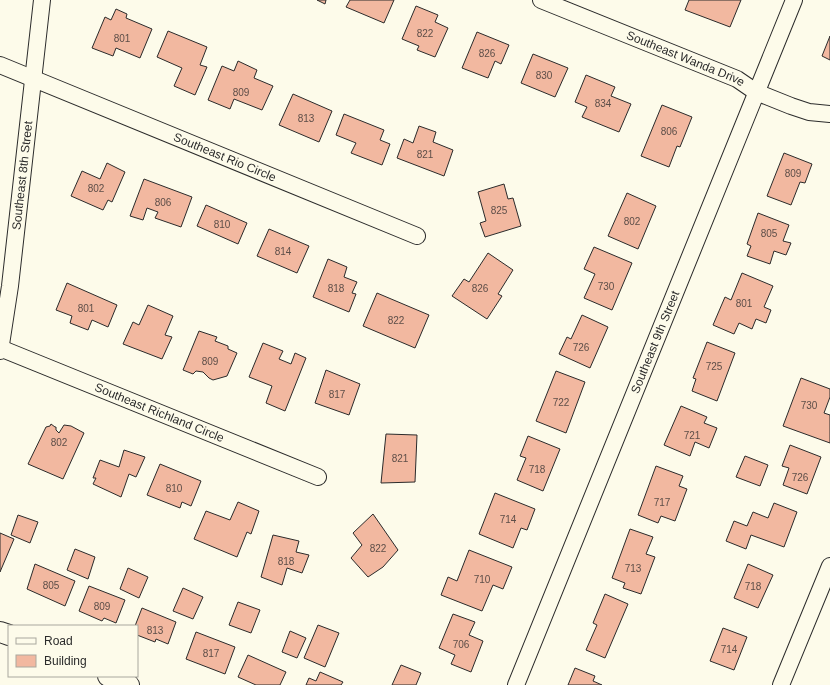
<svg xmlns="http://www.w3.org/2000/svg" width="830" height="685" viewBox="0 0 830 685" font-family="Arial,sans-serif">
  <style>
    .building { fill: #f2b8a0; stroke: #2b2b2b }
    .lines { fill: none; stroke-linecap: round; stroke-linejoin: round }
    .minor-casing { stroke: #2b2b2b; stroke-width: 18 }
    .tertiary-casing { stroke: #2b2b2b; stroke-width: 22 }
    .minor { stroke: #fdfbea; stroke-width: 16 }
    .tertiary { stroke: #fdfbea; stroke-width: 20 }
    .labels { text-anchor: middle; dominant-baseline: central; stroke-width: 3; stroke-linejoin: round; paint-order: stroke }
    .number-label { font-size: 10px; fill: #5d4e48 }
    .street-label { font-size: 12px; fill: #2b2b2b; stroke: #fdfbea }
  </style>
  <rect width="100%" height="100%" fill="#fdfbea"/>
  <g class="building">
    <path d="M 317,0 L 326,0 L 325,4 Z"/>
    <path d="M 350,0 L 394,0 L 384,23 L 346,7 Z"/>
    <path d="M 689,0 L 741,0 L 730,27 L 685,10 Z"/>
    <path d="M 416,6 L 438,15 L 435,22 L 448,28 L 435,57 L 417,50 L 419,46 L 402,39 Z"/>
    <path d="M 116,9 L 127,14 L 126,18 L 152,29 L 140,58 L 116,48 L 113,56 L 92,48 L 105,17 L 111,20 Z"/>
    <path d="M 168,31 L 207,47 L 200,65 L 207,67 L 195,95 L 174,86 L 182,68 L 157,57 Z"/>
    <path d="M 477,32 L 509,45 L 501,64 L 495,61 L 488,78 L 462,68 Z"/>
    <path d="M 830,36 L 830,60 L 822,56 Z"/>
    <path d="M 533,54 L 568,68 L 555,97 L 521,83 Z"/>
    <path d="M 238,61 L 257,70 L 254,78 L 273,86 L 262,110 L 234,99 L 230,109 L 208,100 L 222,66 L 234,71 Z"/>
    <path d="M 586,75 L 615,87 L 611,96 L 631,104 L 619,132 L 582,117 L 587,107 L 575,102 Z"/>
    <path d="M 293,94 L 332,111 L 319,142 L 279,125 Z"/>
    <path d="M 662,105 L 692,117 L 680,147 L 677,146 L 669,167 L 641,156 Z"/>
    <path d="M 344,114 L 384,130 L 380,140 L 390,144 L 382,165 L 351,153 L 356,143 L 336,135 Z"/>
    <path d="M 419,126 L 436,132 L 433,142 L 453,150 L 444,176 L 397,158 L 404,139 L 413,143 Z"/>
    <path d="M 784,153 L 812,164 L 805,183 L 800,182 L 791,205 L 767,196 Z"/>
    <path d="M 107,163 L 125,172 L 112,202 L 108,200 L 103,210 L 71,196 L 82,171 L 100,179 Z"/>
    <path d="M 144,179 L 192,197 L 181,227 L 155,218 L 158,212 L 147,208 L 143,220 L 130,216 Z"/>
    <path d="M 504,184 L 508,199 L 513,198 L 521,226 L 485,237 L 480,223 L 486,221 L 478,192 Z"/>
    <path d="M 627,193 L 656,206 L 638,249 L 608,236 Z"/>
    <path d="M 206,205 L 247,223 L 238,244 L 197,226 Z"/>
    <path d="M 758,213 L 789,225 L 783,241 L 791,243 L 786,255 L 774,251 L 770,264 L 747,256 L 751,246 L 747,244 Z"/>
    <path d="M 269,229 L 309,246 L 297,273 L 257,256 Z"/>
    <path d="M 594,247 L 632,263 L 612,310 L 584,298 L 595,274 L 584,269 Z"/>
    <path d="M 488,253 L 513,270 L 498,294 L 502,296 L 487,319 L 452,296 L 464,279 L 469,282 Z"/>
    <path d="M 328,259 L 347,267 L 344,277 L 357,282 L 352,293 L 356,294 L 349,312 L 313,297 Z"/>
    <path d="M 742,273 L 773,286 L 764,307 L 771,310 L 766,323 L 756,319 L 752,329 L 739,323 L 734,334 L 713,325 L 725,297 L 731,300 Z"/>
    <path d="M 67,283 L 117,305 L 108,327 L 92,320 L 88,330 L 70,323 L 72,316 L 56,310 Z"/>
    <path d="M 377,293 L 429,315 L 415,348 L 363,326 Z"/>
    <path d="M 148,305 L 173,316 L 165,335 L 172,337 L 162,359 L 123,344 L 133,322 L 139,325 Z"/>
    <path d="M 582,315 L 608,327 L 590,368 L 559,354 L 567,337 L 571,339 Z"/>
    <path d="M 199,331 L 217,337 L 215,341 L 228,346 L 228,349 L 237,353 L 227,376 L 213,380 L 209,378 L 203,372 L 196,371 L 193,374 L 183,370 Z"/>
    <path d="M 707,342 L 735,353 L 717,401 L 692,391 L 696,379 L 693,378 Z"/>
    <path d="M 263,343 L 283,351 L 279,359 L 291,364 L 295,353 L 306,358 L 285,411 L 266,403 L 272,386 L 249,377 Z"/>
    <path d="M 326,370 L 360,384 L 349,415 L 315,403 Z"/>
    <path d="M 556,371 L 585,382 L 566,433 L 536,421 Z"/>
    <path d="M 801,378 L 830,389 L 830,397 L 824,413 L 830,415 L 830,443 L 783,426 Z"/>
    <path d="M 681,406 L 707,417 L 704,423 L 717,428 L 709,448 L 695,442 L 690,456 L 664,445 Z"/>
    <path d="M 51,424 L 55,427 L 56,427 L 56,430 L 59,433 L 64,425 L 71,426 L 84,433 L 63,479 L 28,464 L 46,427 L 50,426 Z"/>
    <path d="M 386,434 L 417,435 L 415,482 L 381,483 Z"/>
    <path d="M 528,436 L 560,449 L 543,491 L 517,480 L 526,458 L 520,456 Z"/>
    <path d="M 790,445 L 821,457 L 807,494 L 783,485 L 789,468 L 782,466 Z"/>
    <path d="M 124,450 L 145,457 L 136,477 L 129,474 L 121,497 L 93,484 L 96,478 L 93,478 L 100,460 L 119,467 Z"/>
    <path d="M 745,456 L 768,465 L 760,486 L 736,477 Z"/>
    <path d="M 160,464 L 201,481 L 191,506 L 182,502 L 180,508 L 147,495 Z"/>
    <path d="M 656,466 L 683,476 L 679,486 L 687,489 L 675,521 L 661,516 L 658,523 L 638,515 Z"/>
    <path d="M 495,493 L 535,509 L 527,530 L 521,528 L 513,548 L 479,534 Z"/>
    <path d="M 238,502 L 259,511 L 251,534 L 247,532 L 237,557 L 194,539 L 206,511 L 230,520 Z"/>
    <path d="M 774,503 L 797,512 L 784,547 L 751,535 L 746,549 L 726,541 L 734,521 L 747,526 L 753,512 L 768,518 Z"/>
    <path d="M 373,514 L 398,550 L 383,567 L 368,577 L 351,558 L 362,545 L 353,533 Z"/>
    <path d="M 18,515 L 38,522 L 30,543 L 11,535 Z"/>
    <path d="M 630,529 L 653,537 L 646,554 L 655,557 L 641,594 L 623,588 L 625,583 L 612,578 Z"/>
    <path d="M 0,533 L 14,539 L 0,572 Z"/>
    <path d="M 273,535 L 299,541 L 296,552 L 309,555 L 302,573 L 287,568 L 282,585 L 261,577 Z"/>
    <path d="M 75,549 L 95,557 L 88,579 L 67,570 Z"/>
    <path d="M 469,550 L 512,567 L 503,589 L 493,585 L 482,611 L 441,595 L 448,577 L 457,581 Z"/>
    <path d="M 35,564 L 75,581 L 65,606 L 27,589 Z"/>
    <path d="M 748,564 L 773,575 L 758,608 L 734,598 Z"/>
    <path d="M 128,568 L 148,577 L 139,598 L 120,589 Z"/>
    <path d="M 89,586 L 125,600 L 116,623 L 104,618 L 102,621 L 79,611 Z"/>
    <path d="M 183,588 L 203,597 L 193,619 L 173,611 Z"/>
    <path d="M 605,594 L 628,604 L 605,658 L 586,650 L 597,625 L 593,623 Z"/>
    <path d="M 238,602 L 260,610 L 251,633 L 229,625 Z"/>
    <path d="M 142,608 L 176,622 L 168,644 L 156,639 L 155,642 L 137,635 L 137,626 L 135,626 Z"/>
    <path d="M 453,614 L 475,622 L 469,635 L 483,641 L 471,672 L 451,664 L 455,655 L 439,648 Z"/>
    <path d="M 318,625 L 339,633 L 325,667 L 304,658 Z"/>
    <path d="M 723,628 L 747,637 L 734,670 L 710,661 Z"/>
    <path d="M 290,631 L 306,638 L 297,658 L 282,652 Z"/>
    <path d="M 196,632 L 235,647 L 225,674 L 186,659 Z"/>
    <path d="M 248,655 L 286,672 L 280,685 L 256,685 L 238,677 Z"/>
    <path d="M 401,665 L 421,673 L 416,685 L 392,685 Z"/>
    <path d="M 575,668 L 595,676 L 593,681 L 602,685 L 568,685 Z"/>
    <path d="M 320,672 L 343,682 L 341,685 L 306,685 L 309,678 L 316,681 Z"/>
  </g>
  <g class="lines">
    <g class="minor-casing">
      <g id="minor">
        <path id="s1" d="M 541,0 L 737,79 L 756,92 L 791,106 L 809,112 L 830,114"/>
        <path id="s2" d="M 0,65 L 417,236"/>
        <path id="s3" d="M 0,348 L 318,477"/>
        <path id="s4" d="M 0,351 L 10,286 L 42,0"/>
        <path id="s5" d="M 516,685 L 794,0"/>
        <path d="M 781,685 L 830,566"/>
      </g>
    </g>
    <g class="tertiary-casing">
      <g id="tertiary">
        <path d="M 0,632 L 9,635"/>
        <path d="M 108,676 L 129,685"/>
      </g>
    </g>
    <use href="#minor" class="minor"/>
    <use href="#tertiary" class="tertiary"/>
  </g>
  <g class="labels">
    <g class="number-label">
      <text x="425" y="33">822</text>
      <text x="122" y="38">801</text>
      <text x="487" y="53">826</text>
      <text x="544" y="75">830</text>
      <text x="241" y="92">809</text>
      <text x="603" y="103">834</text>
      <text x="306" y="118">813</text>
      <text x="669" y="131">806</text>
      <text x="425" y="154">821</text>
      <text x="793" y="173">809</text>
      <text x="96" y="188">802</text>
      <text x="163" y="202">806</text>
      <text x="499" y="210">825</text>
      <text x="632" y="221">802</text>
      <text x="222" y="224">810</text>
      <text x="769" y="233">805</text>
      <text x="283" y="251">814</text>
      <text x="606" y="286">730</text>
      <text x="336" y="288">818</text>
      <text x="480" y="288">826</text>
      <text x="744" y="303">801</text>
      <text x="86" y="308">801</text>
      <text x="396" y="320">822</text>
      <text x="581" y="347">726</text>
      <text x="210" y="361">809</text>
      <text x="714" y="366">725</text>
      <text x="337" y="394">817</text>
      <text x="561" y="402">722</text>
      <text x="809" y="405">730</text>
      <text x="692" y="435">721</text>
      <text x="59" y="442">802</text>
      <text x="400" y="458">821</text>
      <text x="537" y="469">718</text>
      <text x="800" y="477">726</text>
      <text x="174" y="488">810</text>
      <text x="662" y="502">717</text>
      <text x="508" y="519">714</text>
      <text x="378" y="548">822</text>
      <text x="286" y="561">818</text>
      <text x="633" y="568">713</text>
      <text x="482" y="579">710</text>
      <text x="51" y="585">805</text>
      <text x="753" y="586">718</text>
      <text x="102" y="606">809</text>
      <text x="155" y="630">813</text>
      <text x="461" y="644">706</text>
      <text x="729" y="649">714</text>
      <text x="211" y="653">817</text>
    </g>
    <g class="street-label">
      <text stroke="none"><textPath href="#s1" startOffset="156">Southeast Wanda Drive</textPath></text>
      <text stroke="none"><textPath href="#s2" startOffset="243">Southeast Rio Circle</textPath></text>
      <text stroke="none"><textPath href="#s4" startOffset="177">Southeast 8th Street</textPath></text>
      <text stroke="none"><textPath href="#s5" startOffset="370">Southeast 9th Street</textPath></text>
      <text stroke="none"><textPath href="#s3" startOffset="172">Southeast Richland Circle</textPath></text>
    </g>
  </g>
  <rect x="8" y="625" width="130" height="52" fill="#fdfbea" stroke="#a9a89e"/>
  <rect x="16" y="638" width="20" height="6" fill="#fdfbea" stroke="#a9a89e"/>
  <text x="44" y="645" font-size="12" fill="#2b2b2b">Road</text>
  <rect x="16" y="655" width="20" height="12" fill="#f2b8a0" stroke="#a9a89e"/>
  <text x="44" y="665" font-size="12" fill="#2b2b2b">Building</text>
</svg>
